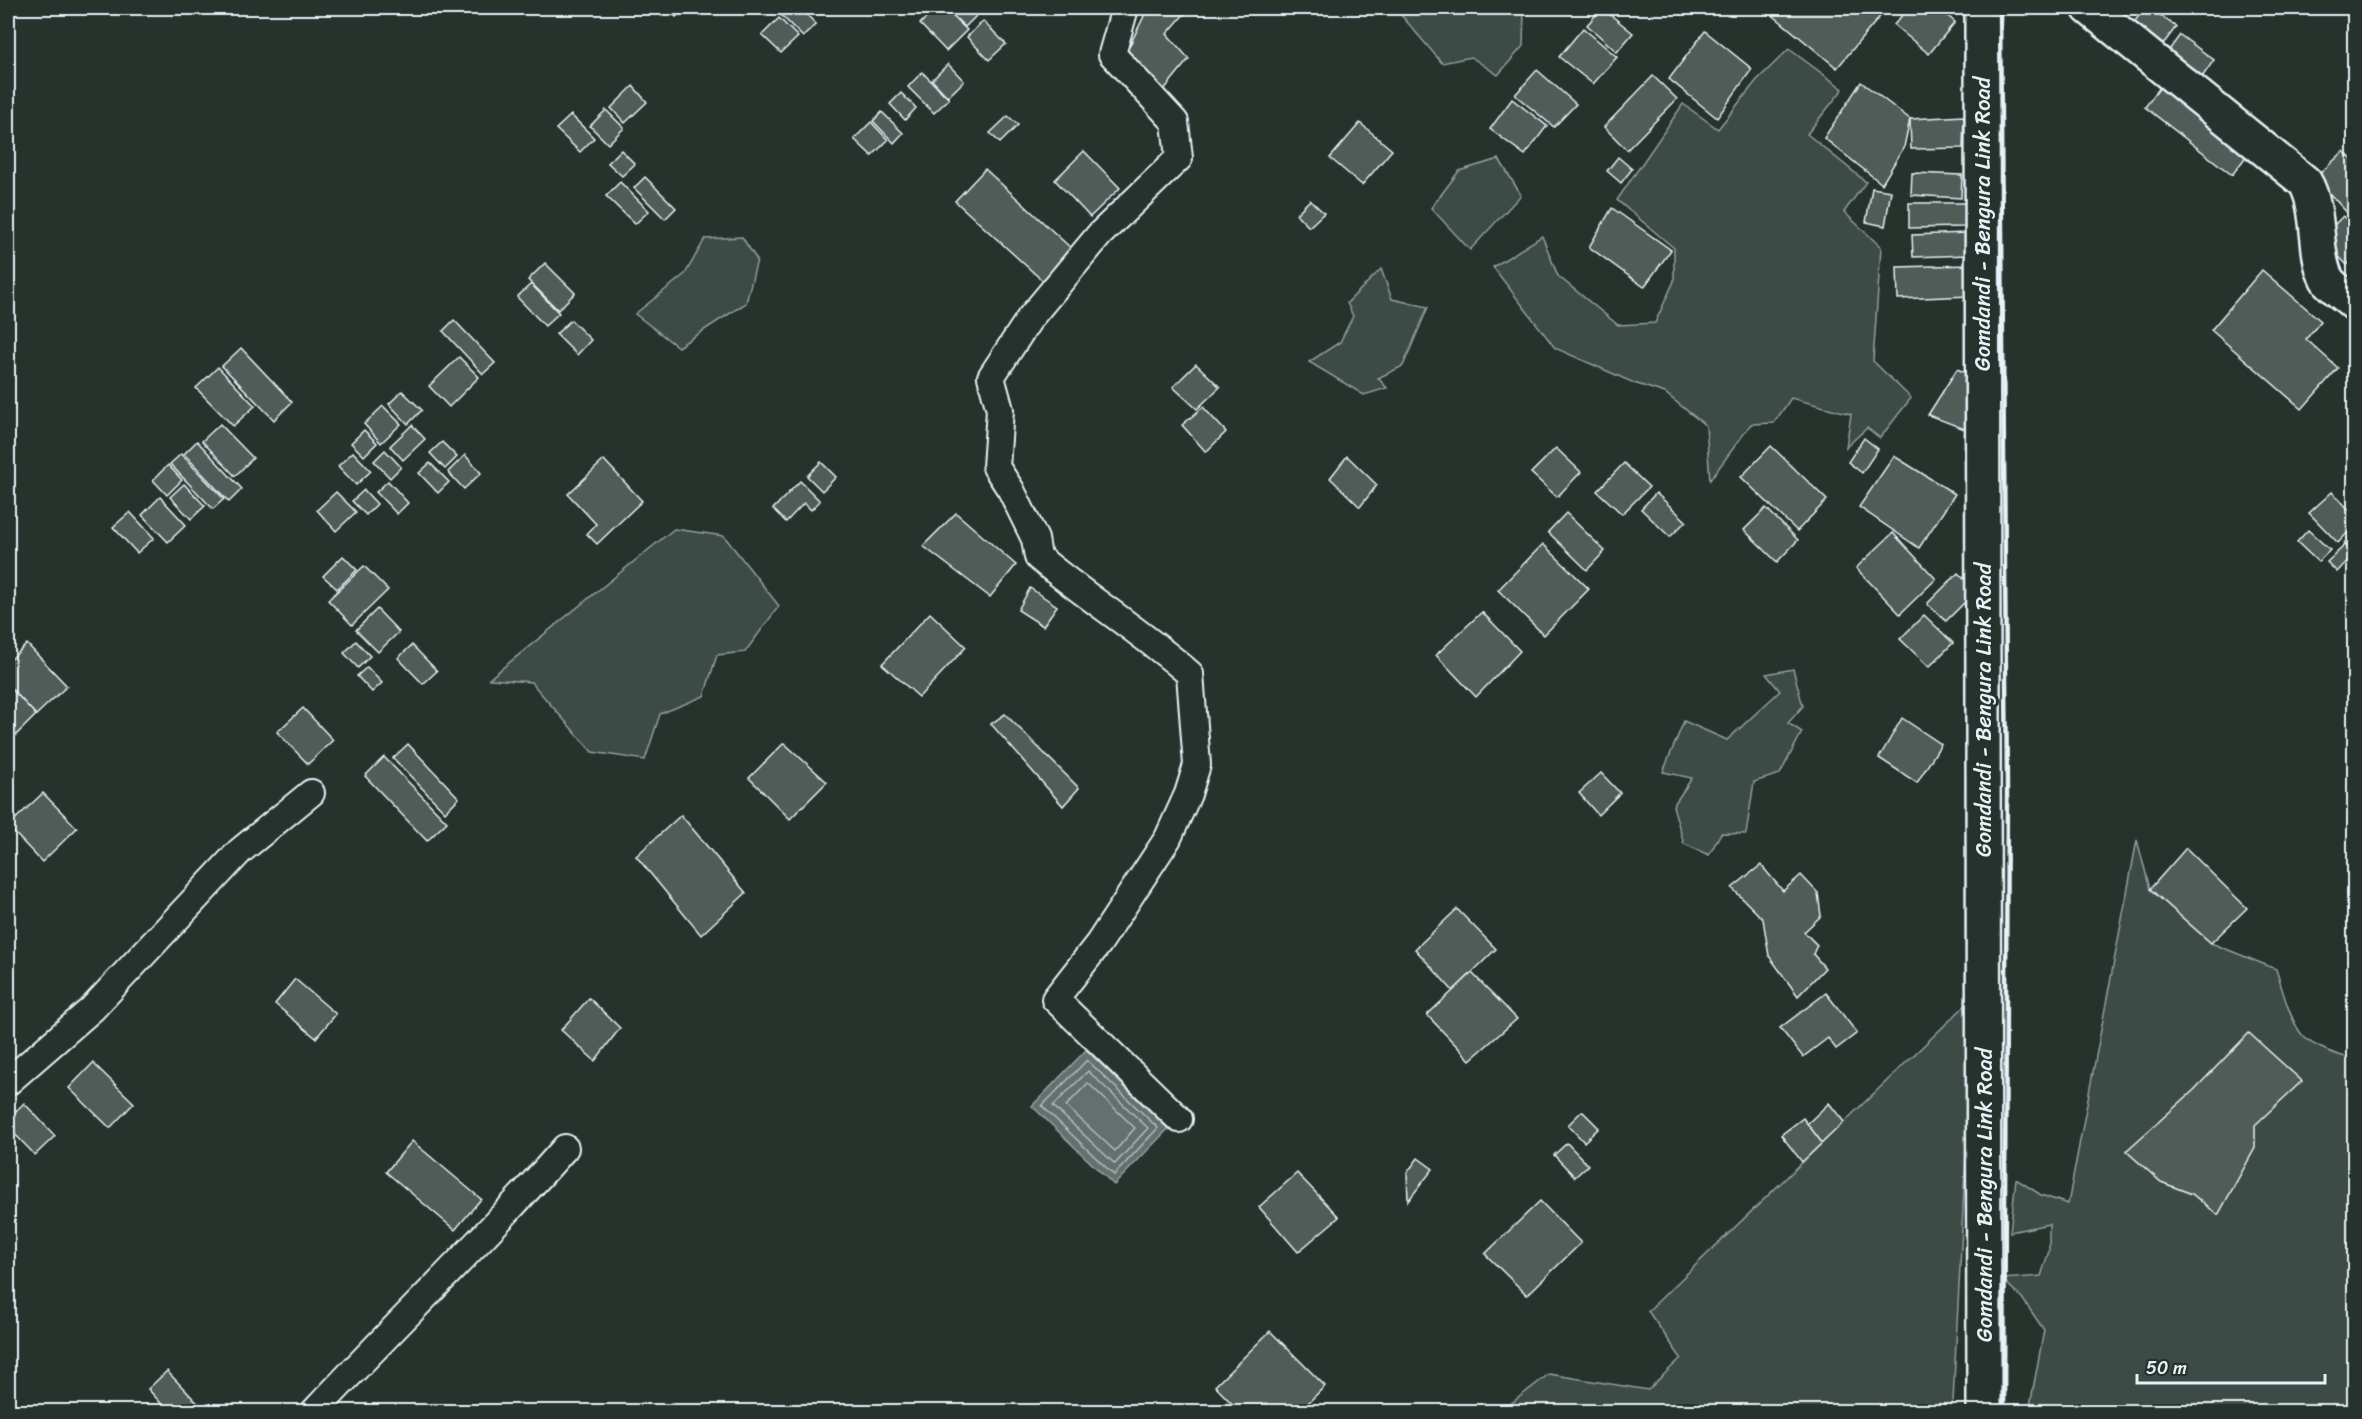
<svg xmlns="http://www.w3.org/2000/svg" width="2362" height="1419" viewBox="0 0 2362 1419" font-family="Sriracha,sans-serif">
  <style>
    .green { fill: #3e4b47; stroke: #939ea0; stroke-width: 1.5 }
    .water { fill: #636f6d; stroke: #98a3a5; stroke-width: 1.5 }
    .lines { fill: none; stroke-linecap: round; stroke-linejoin: round }
    .shore { stroke: #b3bdc0; stroke-width: 1.5 }
    .building { fill: #505c59; stroke: #e8f1f8; stroke-width: 1.5 }
    .street-casing { stroke: #e8f1f8; stroke-width: 30 }
    .secondary-casing { stroke: #e8f1f8; stroke-width: 38 }
    .street { stroke: #26332d; stroke-width: 26 }
    .secondary { stroke: #26332d; stroke-width: 33 }
    .rail { stroke: #e8f1f8; stroke-width: 4.5 }
    .labels { text-anchor: middle; dominant-baseline: central; stroke-width: 6; stroke-linejoin: round; paint-order: stroke }
    .street-label { font-size: 22px; fill: #e8f1f8; stroke: #26332d }
  </style>
  <rect width="100%" height="100%" fill="#26332d"/>
  <filter id="ink" filterUnits="userSpaceOnUse"><feTurbulence type="fractalNoise" baseFrequency=".0167" numOctaves="2"/><feDisplacementMap in="SourceGraphic" scale="12" xChannelSelector="R" yChannelSelector="G"/><feConvolveMatrix kernelMatrix="1 2 1 2 8 2 1 2 1" color-interpolation-filters="sRGB"/></filter>
  <g filter="url(#ink)">
    <g class="green">
      <path d="M 1395,8 L 1524,8 L 1523,46 L 1498,75 L 1471,57 L 1442,63 Z"/>
      <path d="M 1789,49 L 1843,89 L 1807,134 L 1866,182 L 1844,212 L 1881,247 L 1873,361 L 1911,398 L 1880,438 L 1867,428 L 1846,447 L 1851,414 L 1791,398 L 1774,423 L 1751,424 L 1710,480 L 1706,426 L 1665,393 L 1634,383 L 1555,348 L 1493,267 L 1542,236 L 1558,276 L 1618,325 L 1655,323 L 1674,281 L 1674,248 L 1617,200 L 1683,104 L 1718,129 L 1757,80 Z"/>
      <path d="M 1499,159 L 1521,195 L 1470,250 L 1431,208 L 1459,171 Z"/>
      <path d="M 742,237 L 757,260 L 746,303 L 678,347 L 635,314 L 685,274 L 705,239 Z"/>
      <path d="M 1381,269 L 1392,299 L 1428,307 L 1403,366 L 1378,378 L 1387,388 L 1364,395 L 1309,362 L 1340,342 L 1353,316 L 1347,303 Z"/>
      <path d="M 674,529 L 724,536 L 779,606 L 745,652 L 717,655 L 704,696 L 660,714 L 645,760 L 592,752 L 531,682 L 489,679 Z"/>
      <path d="M 1793,669 L 1803,706 L 1788,723 L 1802,732 L 1780,774 L 1754,782 L 1746,834 L 1721,833 L 1709,855 L 1684,844 L 1673,806 L 1692,778 L 1663,772 L 1684,721 L 1727,740 L 1780,691 L 1766,674 Z"/>
      <path d="M 2137,840 L 2150,889 L 2211,943 L 2276,969 C 2282,988 2290,1021 2303,1036 C 2312,1046 2342,1058 2354,1058 L 2354,1411 L 2029,1411 L 2044,1330 L 2022,1298 L 2002,1279 L 2041,1276 L 2049,1251 L 2049,1224 L 2010,1232 L 2016,1179 L 2041,1195 L 2068,1204 Z"/>
      <path d="M 1974,997 L 1953,1401 L 1949,1411 L 1500,1412 L 1549,1374 L 1648,1390 L 1681,1358 L 1648,1311 Z"/>
    </g>
    <path class="water" d="M 1086,1050 L 1168,1129 L 1114,1185 L 1032,1106 Z"/>
    <g class="lines">
      <g class="shore">
        <path d="M 1087,1060 L 1158,1128 L 1114,1175 L 1042,1106 Z"/>
        <path d="M 1088,1071 L 1148,1128 L 1115,1164 L 1053,1106 Z"/>
        <path d="M 1088,1083 L 1135,1128 L 1115,1151 L 1066,1106 Z"/>
      </g>
    </g>
    <g class="building">
      <path d="M 666,8 L 685,8 L 676,17 Z"/>
      <path d="M 776,8 L 800,8 L 816,24 L 803,37 L 775,9 Z"/>
      <path d="M 936,8 L 944,8 L 967,30 L 946,51 L 920,24 Z"/>
      <path d="M 945,8 L 982,8 L 983,9 L 965,27 Z"/>
      <path d="M 1148,8 L 1180,8 L 1186,12 L 1167,34 L 1189,59 L 1163,91 L 1121,63 Z"/>
      <path d="M 1602,8 L 1633,33 L 1617,52 L 1587,25 Z"/>
      <path d="M 1764,8 L 1887,8 L 1837,68 Z"/>
      <path d="M 1908,8 L 1938,8 L 1955,22 L 1929,54 L 1894,25 Z"/>
      <path d="M 2145,8 L 2151,8 L 2176,27 L 2161,47 L 2131,26 Z"/>
      <path d="M 779,18 L 798,37 L 781,53 L 762,35 Z"/>
      <path d="M 983,21 L 1006,44 L 989,60 L 967,37 Z"/>
      <path d="M 1583,28 L 1617,57 L 1593,84 L 1559,57 Z"/>
      <path d="M 1705,31 L 1752,69 L 1717,118 L 1669,79 Z"/>
      <path d="M 2180,35 L 2214,60 L 2198,83 L 2164,57 Z"/>
      <path d="M 948,64 L 964,81 L 948,97 L 932,80 Z"/>
      <path d="M 1537,70 L 1576,104 L 1554,127 L 1515,95 Z"/>
      <path d="M 922,72 L 949,99 L 934,113 L 908,87 Z"/>
      <path d="M 1653,76 L 1677,99 L 1627,150 L 1604,127 Z"/>
      <path d="M 1861,82 L 1910,119 L 1904,147 L 1882,184 L 1824,138 Z"/>
      <path d="M 633,86 L 647,102 L 625,123 L 611,108 Z"/>
      <path d="M 2161,86 L 2248,154 L 2232,175 L 2145,107 Z"/>
      <path d="M 901,93 L 916,108 L 905,120 L 890,104 Z"/>
      <path d="M 1512,99 L 1547,126 L 1525,155 L 1490,129 Z"/>
      <path d="M 606,110 L 624,128 L 608,144 L 590,126 Z"/>
      <path d="M 882,112 L 903,133 L 894,143 L 873,121 Z"/>
      <path d="M 571,115 L 594,138 L 580,152 L 556,129 Z"/>
      <path d="M 1008,116 L 1018,125 L 1000,143 L 990,133 Z"/>
      <path d="M 1964,116 L 1963,148 L 1911,149 L 1910,119 Z"/>
      <path d="M 871,122 L 888,140 L 872,156 L 854,139 Z"/>
      <path d="M 1360,123 L 1392,150 L 1362,185 L 1330,158 Z"/>
      <path d="M 621,150 L 635,164 L 622,176 L 608,163 Z"/>
      <path d="M 1084,151 L 1120,188 L 1090,217 L 1055,180 Z"/>
      <path d="M 2344,151 L 2354,162 L 2354,220 L 2315,178 Z"/>
      <path d="M 1618,157 L 1632,169 L 1621,183 L 1607,171 Z"/>
      <path d="M 985,169 L 1073,250 L 1044,282 L 955,201 Z"/>
      <path d="M 1912,173 L 1962,175 L 1961,198 L 1911,195 Z"/>
      <path d="M 645,177 L 676,208 L 665,219 L 634,188 Z"/>
      <path d="M 620,182 L 649,211 L 635,224 L 606,196 Z"/>
      <path d="M 1872,188 L 1891,191 L 1885,226 L 1866,222 Z"/>
      <path d="M 1310,200 L 1324,213 L 1309,227 L 1296,214 Z"/>
      <path d="M 1909,203 L 1965,203 L 1965,227 L 1909,228 Z"/>
      <path d="M 1612,208 L 1671,250 L 1644,287 L 1589,247 Z"/>
      <path d="M 2343,216 L 2354,228 L 2354,258 L 2347,265 L 2321,238 Z"/>
      <path d="M 1967,233 L 1968,255 L 1913,257 L 1912,235 Z"/>
      <path d="M 545,263 L 575,293 L 558,310 L 528,280 Z"/>
      <path d="M 1969,265 L 1970,296 L 1898,299 L 1897,267 Z"/>
      <path d="M 2262,270 L 2321,321 L 2306,339 L 2338,368 L 2302,409 L 2211,330 Z"/>
      <path d="M 531,284 L 559,313 L 545,326 L 517,297 Z"/>
      <path d="M 454,320 L 495,363 L 483,374 L 443,331 Z"/>
      <path d="M 571,320 L 591,340 L 577,355 L 556,334 Z"/>
      <path d="M 241,348 L 292,402 L 274,420 L 222,366 Z"/>
      <path d="M 459,357 L 479,377 L 449,407 L 429,386 Z"/>
      <path d="M 1196,364 L 1220,387 L 1197,409 L 1173,387 Z"/>
      <path d="M 218,367 L 255,406 L 233,426 L 196,388 Z"/>
      <path d="M 1957,369 L 1971,375 L 1967,430 L 1928,415 Z"/>
      <path d="M 402,391 L 422,410 L 408,424 L 389,404 Z"/>
      <path d="M 383,406 L 401,424 L 381,443 L 364,424 Z"/>
      <path d="M 1203,407 L 1226,432 L 1206,452 L 1182,425 Z"/>
      <path d="M 220,424 L 253,458 L 235,476 L 202,441 Z"/>
      <path d="M 412,425 L 425,439 L 403,460 L 390,446 Z"/>
      <path d="M 364,430 L 377,443 L 364,456 L 351,443 Z"/>
      <path d="M 1864,438 L 1878,449 L 1862,473 L 1848,462 Z"/>
      <path d="M 197,441 L 242,489 L 229,502 L 184,454 Z"/>
      <path d="M 442,442 L 457,457 L 445,469 L 430,453 Z"/>
      <path d="M 1771,446 L 1827,500 L 1797,531 L 1741,477 Z"/>
      <path d="M 1556,448 L 1581,472 L 1557,497 L 1531,473 Z"/>
      <path d="M 385,450 L 401,467 L 390,478 L 374,461 Z"/>
      <path d="M 353,452 L 371,471 L 356,485 L 338,466 Z"/>
      <path d="M 181,454 L 224,499 L 213,509 L 170,464 Z"/>
      <path d="M 465,455 L 481,473 L 464,489 L 448,472 Z"/>
      <path d="M 1347,456 L 1377,485 L 1360,507 L 1330,478 Z"/>
      <path d="M 1894,456 L 1955,494 L 1919,548 L 1859,507 Z"/>
      <path d="M 604,460 L 642,501 L 597,544 L 587,534 L 596,524 L 568,494 Z"/>
      <path d="M 821,462 L 836,477 L 822,491 L 807,476 Z"/>
      <path d="M 430,463 L 449,482 L 438,493 L 419,473 Z"/>
      <path d="M 1624,463 L 1649,487 L 1622,514 L 1597,491 Z"/>
      <path d="M 168,465 L 182,480 L 167,495 L 153,480 Z"/>
      <path d="M 388,481 L 408,503 L 397,514 L 376,492 Z"/>
      <path d="M 800,481 L 820,501 L 811,510 L 804,503 L 786,522 L 773,509 Z"/>
      <path d="M 184,484 L 205,506 L 191,519 L 170,497 Z"/>
      <path d="M 364,490 L 377,504 L 366,515 L 352,501 Z"/>
      <path d="M 336,492 L 356,512 L 336,531 L 317,510 Z"/>
      <path d="M 2332,492 L 2354,515 L 2354,526 L 2338,543 L 2309,513 Z"/>
      <path d="M 1656,493 L 1686,521 L 1670,537 L 1641,509 Z"/>
      <path d="M 160,497 L 186,525 L 168,542 L 142,515 Z"/>
      <path d="M 1766,508 L 1798,540 L 1777,562 L 1744,530 Z"/>
      <path d="M 130,512 L 154,538 L 137,553 L 113,527 Z"/>
      <path d="M 956,513 L 1016,565 L 990,597 L 923,546 Z"/>
      <path d="M 1566,513 L 1605,551 L 1587,570 L 1548,532 Z"/>
      <path d="M 2308,530 L 2330,550 L 2318,562 L 2297,542 Z"/>
      <path d="M 1893,533 L 1936,579 L 1900,614 L 1856,568 Z"/>
      <path d="M 2354,533 L 2354,554 L 2344,543 Z"/>
      <path d="M 1543,544 L 1589,589 L 1544,635 L 1498,590 Z"/>
      <path d="M 2345,545 L 2354,554 L 2337,572 L 2327,562 Z"/>
      <path d="M 343,556 L 357,570 L 337,589 L 323,576 Z"/>
      <path d="M 364,566 L 388,590 L 352,625 L 328,600 Z"/>
      <path d="M 1958,573 L 1976,591 L 1946,621 L 1927,604 Z"/>
      <path d="M 1030,588 L 1057,606 L 1043,626 L 1018,610 Z"/>
      <path d="M 377,609 L 399,632 L 378,652 L 356,630 Z"/>
      <path d="M 1482,612 L 1520,651 L 1476,697 L 1436,655 Z"/>
      <path d="M 930,613 L 966,647 L 919,697 L 882,664 Z"/>
      <path d="M 1924,615 L 1953,643 L 1929,667 L 1900,639 Z"/>
      <path d="M 356,641 L 370,656 L 358,668 L 344,653 Z"/>
      <path d="M 27,644 L 67,686 L 36,715 L 8,685 L 8,662 Z"/>
      <path d="M 412,645 L 437,671 L 423,684 L 398,658 Z"/>
      <path d="M 367,667 L 382,683 L 372,692 L 357,676 Z"/>
      <path d="M 8,685 L 36,715 L 8,743 Z"/>
      <path d="M 303,708 L 333,740 L 308,764 L 277,732 Z"/>
      <path d="M 1005,714 L 1079,788 L 1063,806 L 991,724 Z"/>
      <path d="M 1902,718 L 1941,744 L 1917,783 L 1879,758 Z"/>
      <path d="M 784,743 L 827,782 L 790,819 L 749,778 Z"/>
      <path d="M 408,744 L 459,798 L 445,812 L 393,758 Z"/>
      <path d="M 384,757 L 447,822 L 427,841 L 365,776 Z"/>
      <path d="M 1601,773 L 1620,793 L 1598,815 L 1579,793 Z"/>
      <path d="M 43,793 L 77,828 L 42,862 L 8,826 Z"/>
      <path d="M 681,815 L 746,893 L 701,935 L 636,856 Z"/>
      <path d="M 2186,848 L 2247,908 L 2211,943 L 2150,889 Z"/>
      <path d="M 1761,865 L 1783,891 L 1801,875 L 1818,893 L 1821,916 L 1804,932 L 1817,945 L 1813,954 L 1825,968 L 1798,996 L 1769,956 L 1763,919 L 1732,888 Z"/>
      <path d="M 1457,909 L 1496,949 L 1453,991 L 1415,949 Z"/>
      <path d="M 1472,973 L 1517,1019 L 1470,1060 L 1427,1015 Z"/>
      <path d="M 295,979 L 336,1014 L 316,1038 L 275,1004 Z"/>
      <path d="M 1826,993 L 1857,1033 L 1836,1049 L 1828,1038 L 1803,1057 L 1780,1028 Z"/>
      <path d="M 589,998 L 620,1028 L 595,1061 L 561,1030 Z"/>
      <path d="M 2249,1033 L 2302,1081 L 2255,1125 L 2255,1148 L 2218,1215 L 2192,1194 L 2161,1182 L 2126,1151 L 2194,1090 Z"/>
      <path d="M 93,1063 L 134,1103 L 110,1128 L 69,1088 Z"/>
      <path d="M 24,1103 L 55,1136 L 35,1155 L 8,1127 L 8,1119 Z"/>
      <path d="M 1829,1103 L 1844,1122 L 1822,1143 L 1807,1124 Z"/>
      <path d="M 1582,1111 L 1599,1128 L 1584,1142 L 1568,1125 Z"/>
      <path d="M 1803,1118 L 1822,1143 L 1802,1162 L 1781,1135 Z"/>
      <path d="M 412,1141 L 481,1199 L 455,1230 L 386,1172 Z"/>
      <path d="M 1567,1143 L 1588,1165 L 1575,1177 L 1554,1155 Z"/>
      <path d="M 1418,1158 L 1433,1169 L 1408,1201 L 1407,1173 Z"/>
      <path d="M 1297,1173 L 1339,1217 L 1298,1252 L 1259,1207 Z"/>
      <path d="M 1540,1201 L 1581,1243 L 1527,1295 L 1485,1254 Z"/>
      <path d="M 1270,1331 L 1325,1386 L 1299,1412 L 1240,1412 L 1215,1386 Z"/>
      <path d="M 167,1371 L 206,1412 L 169,1412 L 148,1389 Z"/>
    </g>
    <g class="lines">
      <g class="street-casing">
        <g id="street">
          <path d="M 1125,8 L 1112,54 L 1175,122 L 1179,158 L 1100,234 L 1030,318 L 991,377 L 1000,410 L 996,467 L 1011,490 L 1035,539 L 1038,557 C 1087,598 1142,632 1190,674 L 1197,765 L 1188,794 L 1168,838 L 1099,943 L 1055,999 L 1179,1119"/>
          <path d="M 8,1082 L 92,1009 L 240,851 L 311,793"/>
          <path d="M 314,1412 C 397,1323 485,1239 565,1148"/>
        </g>
      </g>
      <g class="secondary-casing">
        <g id="secondary">
          <path d="M 1982,8 L 1984,1412"/>
          <path d="M 2089,8 L 2305,182 C 2322,210 2313,261 2329,282 C 2336,290 2347,296 2354,303"/>
        </g>
      </g>
      <use href="#street" class="street"/>
      <use href="#secondary" class="secondary"/>
      <path class="rail" d="M 2000,8 L 2007,788 L 2004,1412"/>
    </g>
  </g>
  <g class="labels">
    <g class="street-label">
      <text transform="translate(1982 224) rotate(-90)">Gomdandi - Bengura Link Road</text>
      <text transform="translate(1983 710) rotate(-90)">Gomdandi - Bengura Link Road</text>
      <text transform="translate(1984 1195) rotate(-90)">Gomdandi - Bengura Link Road</text>
    </g>
  </g>
  <rect width="2362" height="1419" fill="none" stroke="#26332d" stroke-width="30"/>
  <rect x="15" y="15" width="2332" height="1389" fill="none" stroke="#e8f1f8" stroke-width="2" filter="url(#ink)"/>
  <path d="M2137 1374v9h188v-9" fill="none" stroke="#e8f1f8" stroke-width="3"/>
  <text x="2146" y="1374" font-size="18" fill="#e8f1f8" stroke="#26332d" stroke-width="4.5" paint-order="stroke">50 m</text>
</svg>
